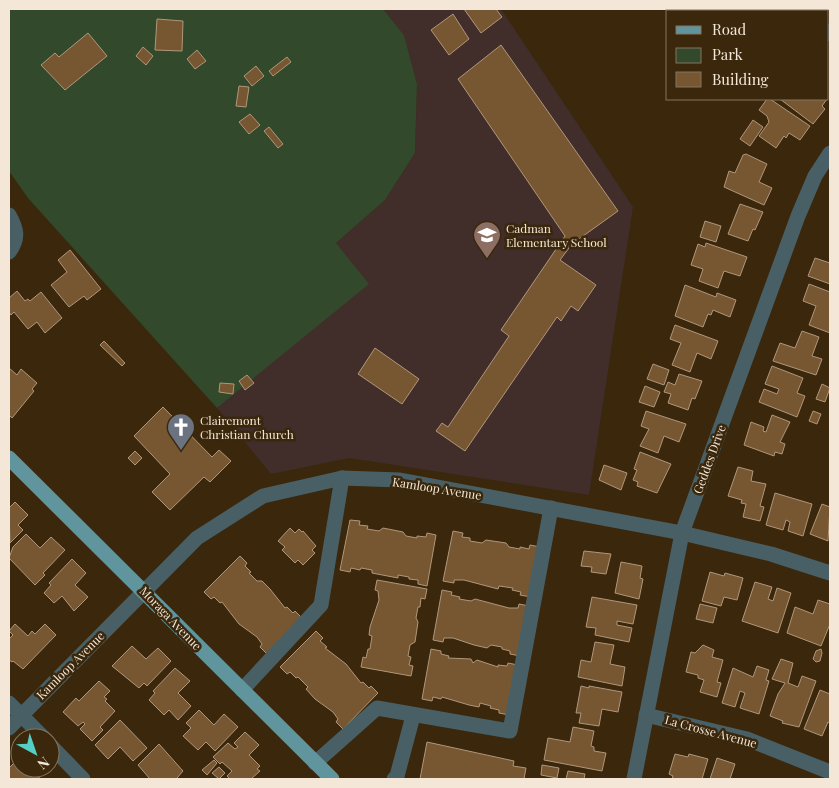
<svg xmlns="http://www.w3.org/2000/svg" width="839" height="788" viewBox="0 0 839 788" font-family="'Playfair Display',serif">
  <style>
    .education { fill: #412d2a }
    .green { fill: #33492b }
    .building { fill: #775732; stroke: #b0977b }
    .lines { fill: none; stroke-linecap: round; stroke-linejoin: round }
    .minor { stroke: #486065; stroke-width: 15 }
    .major { stroke: #60959e; stroke-width: 15 }
    .labels { text-anchor: middle; dominant-baseline: central; stroke-width: 5; stroke-linejoin: round; paint-order: stroke }
    .poi-label { font-size: 12px; fill: #f4e7d8; stroke: #3a270c; text-anchor: start }
    .street-label { font-size: 12px; fill: #f4e7d8; stroke: #3a270c }
  </style>
  <rect width="100%" height="100%" fill="#3a270c"/>
  <path class="education" d="M 383,9 L 501,9 L 633,207 L 589,495 L 349,458 L 271,474 L 217,408 L 368,284 L 336,243 L 385,200 L 415,153 L 417,84 L 404,35 Z"/>
  <path class="green" d="M 9,9 L 383,9 L 404,35 L 417,84 L 415,153 L 385,200 L 336,243 L 369,284 L 217,408 L 28,198 L 9,171 Z"/>
  <g class="building">
    <path d="M 464,9 L 496,9 L 502,17 L 481,33 Z"/>
    <path d="M 765,9 L 789,9 L 790,11 L 758,11 Z"/>
    <path d="M 453,14 L 469,39 L 449,55 L 431,30 Z"/>
    <path d="M 157,19 L 183,21 L 182,51 L 155,50 Z"/>
    <path d="M 88,33 L 107,56 L 65,90 L 41,65 L 55,53 L 59,57 Z"/>
    <path d="M 501,45 L 618,211 L 572,244 L 560,260 L 596,285 L 578,311 L 571,306 L 561,321 L 557,317 L 465,451 L 436,431 L 442,423 L 448,427 L 509,336 L 501,330 L 565,236 L 458,79 Z"/>
    <path d="M 143,47 L 153,56 L 146,65 L 136,56 Z"/>
    <path d="M 197,50 L 206,61 L 195,69 L 187,59 Z"/>
    <path d="M 287,57 L 291,62 L 273,76 L 269,71 Z"/>
    <path d="M 256,66 L 264,76 L 252,86 L 244,76 Z"/>
    <path d="M 239,86 L 249,87 L 246,107 L 236,106 Z"/>
    <path d="M 767,99 L 770,99 L 810,126 L 800,140 L 789,133 L 786,138 L 784,136 L 776,148 L 759,136 L 769,122 L 767,116 L 759,110 Z"/>
    <path d="M 780,99 L 827,99 L 822,106 L 825,109 L 813,124 Z"/>
    <path d="M 250,114 L 260,125 L 249,134 L 239,122 Z"/>
    <path d="M 753,120 L 763,127 L 750,146 L 740,139 Z"/>
    <path d="M 269,127 L 283,144 L 278,148 L 264,131 Z"/>
    <path d="M 746,154 L 767,164 L 759,182 L 772,188 L 764,205 L 724,187 L 729,171 L 735,173 L 743,155 Z"/>
    <path d="M 740,204 L 763,212 L 755,230 L 753,229 L 748,241 L 728,234 Z"/>
    <path d="M 705,221 L 721,226 L 716,242 L 700,237 Z"/>
    <path d="M 706,243 L 747,257 L 740,276 L 724,271 L 718,288 L 699,281 L 703,269 L 691,265 L 698,244 L 705,247 Z"/>
    <path d="M 70,250 L 101,289 L 87,300 L 84,296 L 69,307 L 51,285 L 67,272 L 58,260 Z"/>
    <path d="M 815,258 L 830,263 L 830,284 L 808,276 Z"/>
    <path d="M 809,284 L 830,292 L 830,333 L 809,325 L 816,306 L 803,301 Z"/>
    <path d="M 685,285 L 716,297 L 717,293 L 736,300 L 730,317 L 713,310 L 711,315 L 708,314 L 703,327 L 675,316 Z"/>
    <path d="M 17,291 L 25,301 L 28,299 L 30,301 L 41,292 L 62,318 L 45,333 L 37,322 L 28,329 L 14,312 L 11,315 L 9,312 L 9,298 Z"/>
    <path d="M 675,325 L 718,341 L 711,359 L 697,353 L 690,372 L 672,365 L 681,343 L 670,339 Z"/>
    <path d="M 802,331 L 819,337 L 812,356 L 822,359 L 816,375 L 773,361 L 780,343 L 795,348 Z"/>
    <path d="M 104,341 L 125,363 L 122,366 L 100,345 Z"/>
    <path d="M 375,348 L 419,379 L 402,404 L 358,374 Z"/>
    <path d="M 653,364 L 669,370 L 664,385 L 647,379 Z"/>
    <path d="M 772,366 L 803,378 L 797,393 L 805,396 L 797,417 L 759,402 L 764,389 L 777,394 L 779,389 L 765,384 Z"/>
    <path d="M 9,368 L 17,375 L 21,369 L 37,383 L 32,389 L 34,391 L 12,418 L 9,415 Z"/>
    <path d="M 679,374 L 702,381 L 695,399 L 692,398 L 688,410 L 668,403 L 671,394 L 664,392 L 668,382 L 675,385 Z"/>
    <path d="M 247,375 L 254,383 L 245,390 L 239,381 Z"/>
    <path d="M 220,383 L 234,384 L 233,394 L 219,392 Z"/>
    <path d="M 822,384 L 830,388 L 825,402 L 816,399 Z"/>
    <path d="M 645,386 L 660,392 L 654,407 L 639,402 Z"/>
    <path d="M 163,407 L 212,457 L 219,450 L 231,461 L 210,482 L 204,477 L 170,510 L 152,492 L 170,474 L 134,436 Z"/>
    <path d="M 646,411 L 686,424 L 679,442 L 664,436 L 658,453 L 640,446 L 649,429 L 641,426 Z"/>
    <path d="M 813,411 L 821,414 L 817,424 L 809,421 Z"/>
    <path d="M 772,415 L 790,422 L 780,442 L 785,444 L 782,454 L 775,452 L 774,456 L 744,445 L 751,422 L 764,427 L 763,431 L 766,432 Z"/>
    <path d="M 135,451 L 142,458 L 135,465 L 128,458 Z"/>
    <path d="M 640,452 L 671,464 L 657,493 L 637,486 L 638,482 L 633,480 L 637,470 L 634,469 Z"/>
    <path d="M 604,465 L 627,473 L 621,490 L 599,480 Z"/>
    <path d="M 738,467 L 753,471 L 751,481 L 766,484 L 760,506 L 764,507 L 760,521 L 743,517 L 746,504 L 741,503 L 742,500 L 728,496 Z"/>
    <path d="M 775,493 L 812,504 L 803,536 L 788,531 L 790,522 L 786,520 L 783,530 L 766,525 Z"/>
    <path d="M 15,502 L 28,515 L 18,525 L 23,530 L 10,543 L 9,508 Z"/>
    <path d="M 822,504 L 830,507 L 828,541 L 810,534 Z"/>
    <path d="M 350,520 L 360,521 L 359,525 L 368,526 L 367,529 L 379,531 L 383,528 L 403,532 L 406,536 L 417,538 L 417,536 L 426,537 L 427,533 L 436,535 L 427,586 L 418,584 L 418,580 L 409,579 L 409,577 L 398,575 L 398,578 L 372,573 L 372,570 L 361,568 L 360,570 L 351,568 L 350,572 L 340,570 Z"/>
    <path d="M 290,528 L 295,533 L 299,529 L 302,532 L 303,531 L 316,546 L 312,550 L 315,553 L 303,565 L 298,560 L 295,563 L 282,550 L 285,547 L 278,541 Z"/>
    <path d="M 453,531 L 463,533 L 462,537 L 470,538 L 470,541 L 482,543 L 486,540 L 506,543 L 509,547 L 520,549 L 520,547 L 529,549 L 530,545 L 540,547 L 531,597 L 520,595 L 521,592 L 512,590 L 513,588 L 499,586 L 498,589 L 464,580 L 454,580 L 454,583 L 443,581 Z"/>
    <path d="M 26,534 L 40,548 L 51,537 L 65,550 L 43,573 L 45,575 L 35,585 L 9,558 L 13,547 Z"/>
    <path d="M 584,551 L 611,554 L 606,574 L 591,572 L 592,567 L 581,566 Z"/>
    <path d="M 240,556 L 247,563 L 245,566 L 251,572 L 249,573 L 257,581 L 262,581 L 270,589 L 285,608 L 287,607 L 293,613 L 295,611 L 302,618 L 267,654 L 260,647 L 262,644 L 257,637 L 239,624 L 222,602 L 220,603 L 214,597 L 211,599 L 204,592 Z"/>
    <path d="M 72,559 L 86,573 L 75,585 L 88,597 L 74,611 L 62,596 L 54,603 L 44,593 L 51,585 L 49,583 Z"/>
    <path d="M 621,562 L 642,566 L 640,578 L 643,579 L 639,599 L 615,593 Z"/>
    <path d="M 710,572 L 724,576 L 725,573 L 743,578 L 737,600 L 724,597 L 721,606 L 702,601 Z"/>
    <path d="M 377,580 L 427,589 L 425,599 L 421,598 L 420,607 L 418,607 L 416,618 L 418,622 L 415,642 L 410,645 L 408,656 L 411,657 L 409,665 L 413,666 L 411,676 L 361,667 L 363,657 L 366,658 L 368,649 L 370,649 L 372,636 L 369,635 L 370,627 L 379,600 L 378,591 L 375,590 Z"/>
    <path d="M 755,582 L 772,587 L 768,599 L 773,601 L 777,588 L 791,593 L 778,633 L 742,621 Z"/>
    <path d="M 442,590 L 452,592 L 451,595 L 460,597 L 459,599 L 471,601 L 475,599 L 509,608 L 518,608 L 519,604 L 529,606 L 520,656 L 510,654 L 510,651 L 502,649 L 502,647 L 491,645 L 487,648 L 474,645 L 453,638 L 444,638 L 443,642 L 433,640 Z"/>
    <path d="M 592,597 L 637,605 L 633,624 L 617,621 L 617,625 L 632,628 L 629,642 L 595,635 L 596,628 L 586,627 Z"/>
    <path d="M 818,600 L 830,604 L 830,624 L 821,646 L 787,633 L 795,607 L 813,614 Z"/>
    <path d="M 700,604 L 717,608 L 713,623 L 696,619 Z"/>
    <path d="M 15,624 L 28,636 L 32,631 L 35,634 L 45,624 L 56,635 L 23,669 L 13,661 L 12,662 L 9,660 L 9,639 L 13,635 L 9,631 Z"/>
    <path d="M 316,631 L 323,638 L 320,641 L 327,647 L 325,648 L 346,664 L 361,683 L 363,682 L 369,688 L 371,686 L 378,693 L 343,729 L 336,722 L 338,719 L 333,712 L 315,699 L 306,689 L 308,687 L 298,677 L 296,678 L 290,672 L 287,674 L 280,667 Z"/>
    <path d="M 595,642 L 614,645 L 610,664 L 625,667 L 622,686 L 578,677 L 581,660 L 591,662 Z"/>
    <path d="M 703,645 L 714,650 L 712,657 L 723,660 L 717,682 L 721,683 L 717,697 L 700,692 L 704,680 L 698,678 L 698,675 L 686,672 L 691,652 L 695,653 Z"/>
    <path d="M 132,646 L 146,659 L 158,648 L 171,661 L 147,686 L 144,683 L 139,688 L 112,666 Z"/>
    <path d="M 431,649 L 441,651 L 441,654 L 449,656 L 448,658 L 471,659 L 473,663 L 477,660 L 498,667 L 498,665 L 507,666 L 508,663 L 518,665 L 509,715 L 499,713 L 499,710 L 490,708 L 491,706 L 480,703 L 479,707 L 469,705 L 442,697 L 441,699 L 433,697 L 432,701 L 422,699 Z"/>
    <path d="M 821,649 L 822,653 L 820,661 L 816,662 L 813,659 L 816,651 Z"/>
    <path d="M 781,659 L 793,663 L 788,683 L 798,687 L 802,676 L 816,681 L 799,727 L 782,723 L 783,721 L 770,716 L 778,694 L 785,683 L 772,679 Z"/>
    <path d="M 757,666 L 769,670 L 766,680 L 769,681 L 759,714 L 740,708 L 745,693 L 740,691 L 735,707 L 722,703 L 733,668 L 753,677 Z"/>
    <path d="M 175,668 L 190,681 L 178,693 L 191,706 L 178,720 L 169,710 L 164,715 L 149,700 L 155,693 L 153,691 Z"/>
    <path d="M 99,681 L 110,691 L 104,697 L 107,699 L 105,701 L 115,711 L 100,727 L 103,730 L 92,741 L 80,729 L 85,724 L 83,722 L 78,726 L 63,712 L 76,698 L 79,701 Z"/>
    <path d="M 581,686 L 589,688 L 589,686 L 622,692 L 618,712 L 602,709 L 599,726 L 579,723 L 581,713 L 576,713 Z"/>
    <path d="M 820,690 L 830,694 L 830,723 L 828,722 L 822,736 L 804,729 Z"/>
    <path d="M 199,710 L 214,725 L 224,714 L 238,727 L 215,751 L 206,742 L 198,750 L 183,736 L 191,728 L 186,723 Z"/>
    <path d="M 120,720 L 147,748 L 133,761 L 120,747 L 108,759 L 95,745 Z"/>
    <path d="M 573,727 L 594,731 L 591,746 L 594,747 L 594,751 L 606,753 L 602,771 L 544,760 L 548,738 L 570,742 Z"/>
    <path d="M 245,732 L 259,745 L 249,755 L 260,766 L 257,769 L 260,771 L 251,779 L 230,779 L 227,776 L 232,771 L 222,762 L 220,764 L 213,757 L 228,743 L 235,749 L 238,747 L 234,743 Z"/>
    <path d="M 427,742 L 514,761 L 513,766 L 526,768 L 524,779 L 420,779 Z"/>
    <path d="M 159,744 L 183,771 L 177,778 L 178,779 L 150,779 L 138,765 Z"/>
    <path d="M 675,754 L 688,757 L 689,754 L 708,759 L 702,779 L 672,779 L 673,776 L 669,774 Z"/>
    <path d="M 20,757 L 20,768 L 33,768 L 40,779 L 9,779 L 9,768 Z"/>
    <path d="M 717,758 L 735,764 L 730,779 L 710,779 Z"/>
    <path d="M 214,760 L 217,763 L 207,775 L 202,770 Z"/>
    <path d="M 542,765 L 559,768 L 557,778 L 541,775 Z"/>
    <path d="M 219,767 L 225,773 L 219,779 L 212,773 Z"/>
    <path d="M 568,771 L 585,774 L 584,779 L 566,779 Z"/>
  </g>
  <g class="lines">
    <g class="minor">
      <path d="M 817,9 L 818,11"/>
      <path d="M 828,31 L 830,34"/>
      <path d="M 9,215 C 17,229 19,239 9,252"/>
      <path d="M 242,690 L 321,605 L 342,478"/>
      <path d="M 9,703 L 44,738"/>
      <path d="M 646,715 L 747,739 L 830,772"/>
      <path d="M 9,728 L 197,538 L 263,496 L 342,478 L 400,480 L 682,533 L 771,554 L 830,573"/>
      <path d="M 50,745 L 83,779"/>
      <path d="M 315,763 L 377,708 L 510,731 L 551,508"/>
      <path d="M 394,779 L 397,776 L 413,716"/>
      <path d="M 634,779 L 682,533 L 798,216 L 815,176 L 830,153"/>
    </g>
    <path class="major" d="M 9,458 L 332,779"/>
  </g>
  <defs>
    <g id="school-pin" transform="scale(1.4375)"><path d="M0 17L-7.5 6A9.5 9.5 0 1 1 7.5 6Z" fill="#8d6e63" stroke="#3a270c"/><path d="M0-5L7-2L0 1L-7-2ZM-4 1L0 2.5L4 1V4Q0 6-4 4Z" fill="#fff"/></g>
    <g id="church-pin" transform="scale(1.4375)"><path d="M0 17L-7.5 6A9.5 9.5 0 1 1 7.5 6Z" fill="#6b7280" stroke="#3a270c"/><path d="M-1.2-6h2.4v3.5h3.3v2.4h-3.3V6h-2.4V-.1h-3.3v-2.4h3.3Z" fill="#fff"/></g>
  </defs>
  <g fill-rule="evenodd">
    <use href="#school-pin" x="487" y="235"/>
    <use href="#church-pin" x="181" y="427"/>
  </g>
  <g class="labels">
    <g class="poi-label">
      <text x="506" y="228">Cadman<tspan x="506" dy="14">Elementary School</tspan></text>
      <text x="200" y="420">Clairemont<tspan x="200" dy="14">Christian Church</tspan></text>
    </g>
    <g class="street-label">
      <text transform="translate(709 459) rotate(-70)">Geddes Drive</text>
      <text transform="translate(437 488) rotate(9)">Kamloop Avenue</text>
      <text transform="translate(171 618) rotate(46)">Moraga Avenue</text>
      <text transform="translate(70 665) rotate(-45)">Kamloop Avenue</text>
      <text transform="translate(711 731) rotate(15)">La Crosse Avenue</text>
    </g>
  </g>
  <rect width="839" height="788" fill="none" stroke="#f4e7d8" stroke-width="20"/>
  <rect x="666" y="10" width="162" height="90" fill="#3a270c" stroke="#84745e"/>
  <rect x="676" y="26" width="25" height="8" fill="#60959e" stroke="#84745e"/>
  <text x="712" y="35" font-size="15" fill="#f4e7d8">Road</text>
  <rect x="676" y="48" width="25" height="15" fill="#33492b" stroke="#84745e"/>
  <text x="712" y="60" font-size="15" fill="#f4e7d8">Park</text>
  <rect x="676" y="72" width="25" height="15" fill="#775732" stroke="#84745e"/>
  <text x="712" y="85" font-size="15" fill="#f4e7d8">Building</text>
  <g transform="translate(35 753) rotate(140)"><circle r="24" fill="#3a270c" stroke="#84745e"/>
  <path d="M0-4L9 19L0 12L-9 19Z" fill="#55cec5"/>
  <text y="-8" font-size="14" font-weight="bold" text-anchor="middle" fill="#f4e7d8">N</text>
  </g>
</svg>
